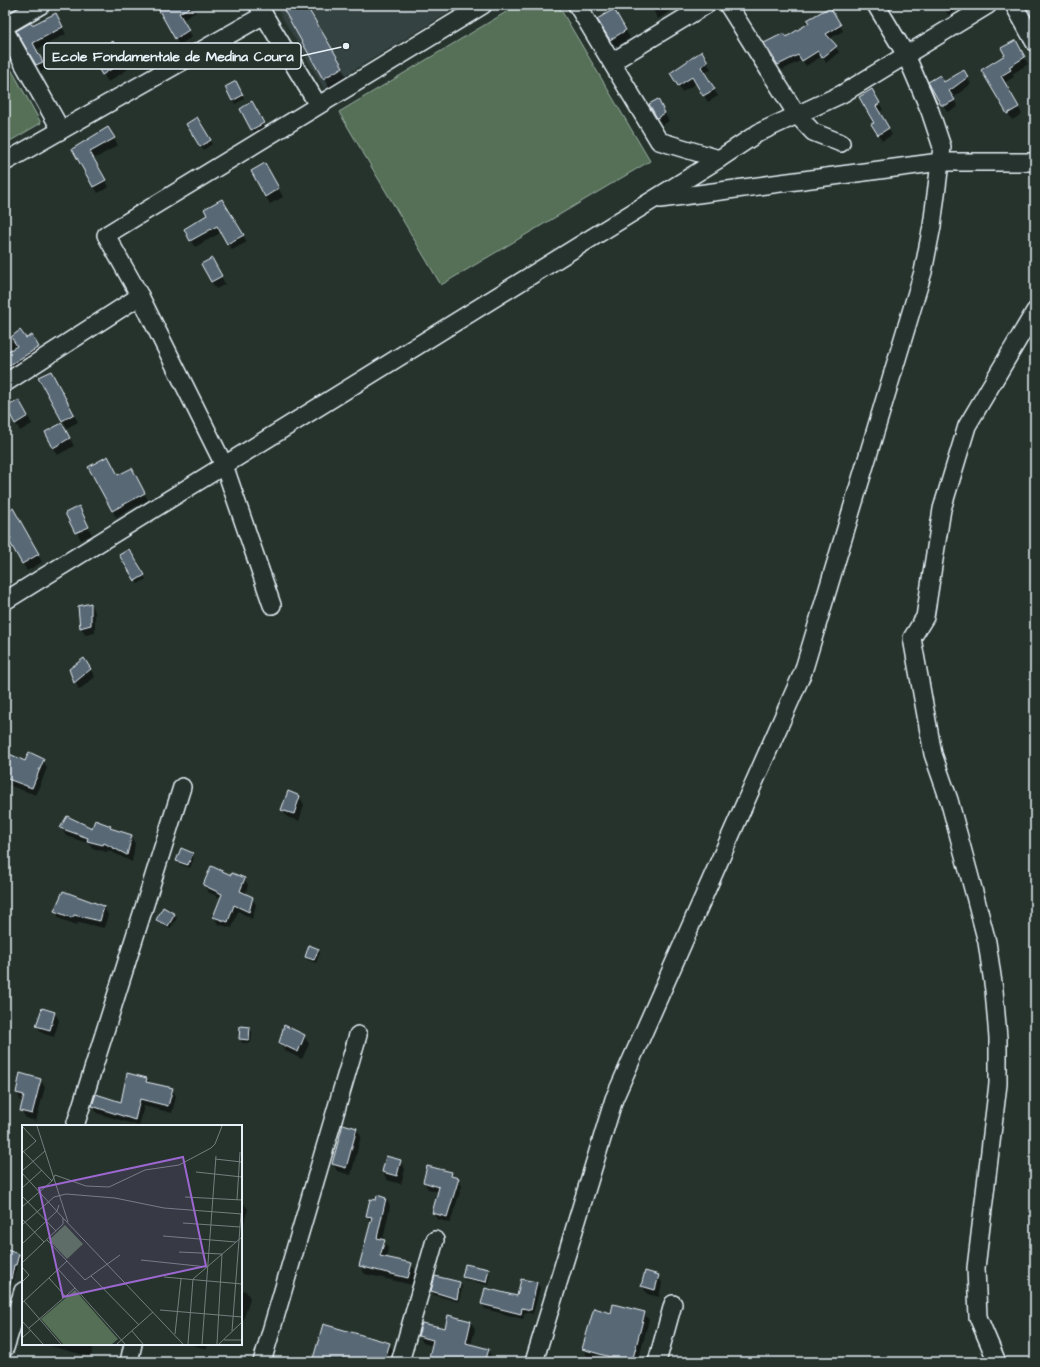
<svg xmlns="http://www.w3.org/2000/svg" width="1040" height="1367" viewBox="0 0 1040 1367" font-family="'Architects Daughter',sans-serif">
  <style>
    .built { fill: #354342 }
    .green { fill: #546f56; stroke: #9eb0a7 }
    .shadow { fill: #0007 }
    .building { fill: #596774; stroke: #e8f1f8 }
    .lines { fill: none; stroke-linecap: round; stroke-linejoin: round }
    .minor-casing { stroke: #e8f1f8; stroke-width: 20 }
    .minor { stroke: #26332d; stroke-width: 17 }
    .inset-road { fill: none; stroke: #747f7e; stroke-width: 1 }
    .view { fill: #9c67d0; fill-opacity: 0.15; stroke: #9c67d0; stroke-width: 2 }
    .inset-edge { fill: none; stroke: #e8f1f8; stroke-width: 2 }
    .leader { fill: none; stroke: #e8f1f8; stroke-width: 1.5 }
    .callout-dot { fill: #e8f1f8; stroke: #26332d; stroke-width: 1.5 }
    .callout { fill: #26332d; stroke: #e8f1f8; stroke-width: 1.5 }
    .callout-label { font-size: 14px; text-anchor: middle; font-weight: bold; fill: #e8f1f8 }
  </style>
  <rect width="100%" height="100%" fill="#26332d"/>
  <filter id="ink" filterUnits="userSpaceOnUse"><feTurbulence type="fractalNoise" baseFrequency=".025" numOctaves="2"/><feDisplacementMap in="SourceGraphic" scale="8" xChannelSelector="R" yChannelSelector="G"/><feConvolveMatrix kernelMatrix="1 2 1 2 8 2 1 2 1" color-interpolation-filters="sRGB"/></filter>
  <g filter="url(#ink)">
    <path class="built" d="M 275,5 L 461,5 L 324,88 Z"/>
    <g class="green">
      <path d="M 518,5 L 558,5 L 650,161 L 441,285 L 339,112 Z"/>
      <path d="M 5,58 L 41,123 L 5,144 Z"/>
    </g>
    <g class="shadow">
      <path d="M 122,5 L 128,5 L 123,8 Z"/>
      <path d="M 169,5 L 192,5 L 196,12 L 182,20 L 192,37 L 179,45 L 160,10 Z"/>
      <path d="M 282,5 L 307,5 L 348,79 L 331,90 Z"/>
      <path d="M 650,5 L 670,5 L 672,10 L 658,19 Z"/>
      <path d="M 943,5 L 957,5 L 959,9 L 948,15 Z"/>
      <path d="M 830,8 L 843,31 L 829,39 L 839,52 L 826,63 L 822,56 L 806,66 L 802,60 L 782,70 L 765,43 L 786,39 L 810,24 Z"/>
      <path d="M 614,10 L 630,38 L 615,47 L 599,19 Z"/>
      <path d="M 59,21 L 66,34 L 36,50 L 46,69 L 41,72 L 18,31 L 31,26 Z"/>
      <path d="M 1015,41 L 1028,64 L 1012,74 L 1014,77 L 1004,83 L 1022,114 L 1012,120 L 983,70 L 1006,56 Z"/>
      <path d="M 112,43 L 128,69 L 108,82 L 92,55 Z"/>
      <path d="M 701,53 L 711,69 L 704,74 L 718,96 L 708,102 L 697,83 L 682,92 L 671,73 Z"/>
      <path d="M 967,77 L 971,84 L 953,98 L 958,107 L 947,112 L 930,82 L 944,84 Z"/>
      <path d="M 236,83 L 244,99 L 235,104 L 226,88 Z"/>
      <path d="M 872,91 L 883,110 L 879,112 L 892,135 L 882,141 L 873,125 L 875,123 Z"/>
      <path d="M 657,100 L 669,121 L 662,125 L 650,105 Z"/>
      <path d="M 242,110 L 256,110 L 267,131 L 257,137 Z"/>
      <path d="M 197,119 L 212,144 L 203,150 L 187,125 Z"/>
      <path d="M 108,129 L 118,145 L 94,159 L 109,187 L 98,193 L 73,149 Z"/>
      <path d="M 265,165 L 283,197 L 270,204 L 252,171 Z"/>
      <path d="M 222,200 L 247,242 L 232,250 L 222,232 L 195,247 L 191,241 L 222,224 Z"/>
      <path d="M 216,267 L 225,284 L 216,289 L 211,281 Z"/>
      <path d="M 20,331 L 26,340 L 31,336 L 42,355 L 5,379 L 5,342 Z"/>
      <path d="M 50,372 L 78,422 L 67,428 L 40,378 Z"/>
      <path d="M 19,401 L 32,424 L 20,431 L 8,408 Z"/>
      <path d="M 62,424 L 74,446 L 58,455 L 53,447 Z"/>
      <path d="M 90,467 L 118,476 L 131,469 L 148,500 L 116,517 Z"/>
      <path d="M 12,509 L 42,562 L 27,571 L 10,541 L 13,540 L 5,526 L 5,513 Z"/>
      <path d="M 67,513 L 83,515 L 92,535 L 81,540 Z"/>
      <path d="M 128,550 L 146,579 L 138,584 L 120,556 Z"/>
      <path d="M 91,604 L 95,612 L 95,633 L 85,635 L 81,627 Z"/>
      <path d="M 84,659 L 95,677 L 79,690 L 70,670 Z"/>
      <path d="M 5,753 L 25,763 L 43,760 L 47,768 L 36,795 L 8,785 L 7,787 L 5,786 Z"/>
      <path d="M 288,792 L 300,797 L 304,805 L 299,821 L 287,817 L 282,810 Z"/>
      <path d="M 111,826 L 113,830 L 131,836 L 135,844 L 132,862 L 108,850 L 107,852 L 92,848 L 90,844 L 66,836 L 62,828 L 93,830 Z"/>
      <path d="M 192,854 L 194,858 L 190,868 L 179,864 L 177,861 Z"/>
      <path d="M 212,867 L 232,876 L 244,878 L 248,885 L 245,895 L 252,898 L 256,905 L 252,919 L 238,911 L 232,928 L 218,924 L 214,917 L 221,898 L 208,892 L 204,885 Z"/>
      <path d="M 104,907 L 108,915 L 104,928 L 78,922 L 77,925 L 60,919 L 55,911 Z"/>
      <path d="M 164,909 L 175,915 L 177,918 L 170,929 L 159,923 L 157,920 Z"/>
      <path d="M 318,949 L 320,953 L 316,963 L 308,960 L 306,957 Z"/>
      <path d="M 54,1012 L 59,1020 L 54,1037 L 42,1033 L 37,1026 Z"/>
      <path d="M 241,1027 L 250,1028 L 252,1032 L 251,1043 L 242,1043 L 240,1039 Z"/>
      <path d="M 304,1036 L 309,1044 L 302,1059 L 285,1051 L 280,1043 Z"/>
      <path d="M 147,1078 L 150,1084 L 172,1089 L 176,1096 L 172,1113 L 144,1106 L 139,1126 L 97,1113 L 93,1106 L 122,1103 Z"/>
      <path d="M 40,1080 L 45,1087 L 36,1121 L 26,1118 L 21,1110 L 24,1101 L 21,1101 L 17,1093 Z"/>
      <path d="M 357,1129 L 361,1136 L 351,1175 L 337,1171 L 333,1164 Z"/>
      <path d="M 387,1157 L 400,1161 L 405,1169 L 401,1184 L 387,1180 L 383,1172 Z"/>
      <path d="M 451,1173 L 454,1178 L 458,1179 L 462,1186 L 450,1223 L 437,1219 L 433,1213 L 439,1192 L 428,1189 L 424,1182 Z"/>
      <path d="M 386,1198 L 390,1206 L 383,1240 L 388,1248 L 386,1258 L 411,1264 L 416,1272 L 413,1285 L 365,1274 L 360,1266 L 371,1223 L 367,1215 L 377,1201 Z"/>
      <path d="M 241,1200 L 248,1209 L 243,1226 L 241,1226 Z"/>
      <path d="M 18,1254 L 20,1258 L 13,1282 L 5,1280 L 5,1261 Z"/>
      <path d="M 488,1270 L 490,1273 L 488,1285 L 465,1280 L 463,1276 Z"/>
      <path d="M 658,1275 L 662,1283 L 659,1297 L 647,1294 L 642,1286 Z"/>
      <path d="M 436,1277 L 460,1283 L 462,1287 L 459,1302 L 434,1295 L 432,1291 Z"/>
      <path d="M 537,1283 L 540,1288 L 533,1314 L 525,1312 L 523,1319 L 485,1309 L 482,1304 L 518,1298 Z"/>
      <path d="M 241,1290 L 246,1291 L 250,1298 L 241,1328 Z"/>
      <path d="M 644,1313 L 649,1320 L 638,1362 L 608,1362 L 587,1356 L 583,1349 L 612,1314 Z"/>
      <path d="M 449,1316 L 471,1322 L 475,1329 L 471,1345 L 488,1350 L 492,1357 L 491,1362 L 429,1362 L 433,1346 L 423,1343 L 419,1336 L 446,1330 Z"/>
      <path d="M 389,1343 L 393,1351 L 390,1362 L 314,1362 Z"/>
      <path d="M 43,1344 L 94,1344 L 91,1357 Z"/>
      <path d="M 189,1344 L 208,1344 L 207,1349 Z"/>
    </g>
    <g class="building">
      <path d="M 156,5 L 194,5 L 179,13 L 189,30 L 175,39 Z"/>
      <path d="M 281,5 L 306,5 L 343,67 L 323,79 Z"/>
      <path d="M 830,7 L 841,25 L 826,34 L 837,46 L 822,58 L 818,51 L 802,61 L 798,55 L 778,65 L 764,43 L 784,33 L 786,37 L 809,23 L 807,20 Z"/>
      <path d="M 614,9 L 626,30 L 610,40 L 597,19 Z"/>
      <path d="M 56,13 L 63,27 L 33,43 L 43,62 L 36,65 L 16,31 L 30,23 L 32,25 Z"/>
      <path d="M 1016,40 L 1025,57 L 1009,67 L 1011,70 L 1001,76 L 1019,107 L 1007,114 L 981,70 L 1005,55 L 1001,48 Z"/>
      <path d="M 113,41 L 124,61 L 102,75 L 91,55 Z"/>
      <path d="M 702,51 L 708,62 L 701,67 L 715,89 L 703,96 L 692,77 L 678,86 L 670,73 Z"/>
      <path d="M 964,70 L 968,77 L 949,91 L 955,100 L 946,105 L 941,105 L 928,82 L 940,75 L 944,82 Z"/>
      <path d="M 236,81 L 243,95 L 232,101 L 225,87 Z"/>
      <path d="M 872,89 L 880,103 L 876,106 L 889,128 L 878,135 L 871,124 L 874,123 L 859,97 Z"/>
      <path d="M 658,99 L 665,113 L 657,118 L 649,104 Z"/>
      <path d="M 252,101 L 264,123 L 251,130 L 240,109 Z"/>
      <path d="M 197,117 L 211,140 L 200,147 L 186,124 Z"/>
      <path d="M 108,127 L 115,138 L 90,152 L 106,180 L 93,187 L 72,149 Z"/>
      <path d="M 265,163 L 279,188 L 265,197 L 251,171 Z"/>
      <path d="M 222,199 L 244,235 L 227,244 L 217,226 L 190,241 L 184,229 L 207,215 L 204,209 Z"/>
      <path d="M 212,258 L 222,276 L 211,282 L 201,264 Z"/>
      <path d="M 20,330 L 26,338 L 32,335 L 39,347 L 5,368 L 5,353 L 17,346 L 11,337 Z"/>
      <path d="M 51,371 L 74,414 L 62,421 L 38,377 Z"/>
      <path d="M 19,400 L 28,416 L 15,424 L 6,407 Z"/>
      <path d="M 62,423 L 70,438 L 53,448 L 45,432 Z"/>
      <path d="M 108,456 L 118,475 L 132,468 L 145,493 L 112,511 L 88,467 Z"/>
      <path d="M 79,506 L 89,527 L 75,533 L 65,513 Z"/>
      <path d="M 13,508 L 39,554 L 22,564 L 9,541 L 11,539 L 5,528 L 5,512 Z"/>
      <path d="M 129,549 L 145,575 L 135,581 L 119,555 Z"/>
      <path d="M 91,603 L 91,625 L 80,628 L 78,606 Z"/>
      <path d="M 84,658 L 91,669 L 74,683 L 69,669 Z"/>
      <path d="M 5,752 L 25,761 L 29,752 L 44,759 L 32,788 L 5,778 Z"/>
      <path d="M 288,791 L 300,796 L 294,814 L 281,810 Z"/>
      <path d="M 67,816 L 92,828 L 95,820 L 111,826 L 110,828 L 132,835 L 127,855 L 104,843 L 103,845 L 87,841 L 88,838 L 60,828 Z"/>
      <path d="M 181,848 L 193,853 L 188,865 L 176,861 Z"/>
      <path d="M 211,866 L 231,875 L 232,873 L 245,878 L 240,891 L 253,897 L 249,912 L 234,905 L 228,922 L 213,917 L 222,894 L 203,885 Z"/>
      <path d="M 63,891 L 104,906 L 100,921 L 74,915 L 72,918 L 54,911 Z"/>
      <path d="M 163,907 L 175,914 L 168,926 L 156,920 Z"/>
      <path d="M 309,945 L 319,949 L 314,960 L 305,957 Z"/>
      <path d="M 42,1008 L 55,1012 L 50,1030 L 36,1026 Z"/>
      <path d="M 284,1025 L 305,1035 L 298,1052 L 279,1043 Z"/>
      <path d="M 240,1026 L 250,1027 L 249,1040 L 239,1039 Z"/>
      <path d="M 20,1073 L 41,1079 L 32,1114 L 20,1111 L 24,1095 L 16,1093 Z"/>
      <path d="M 127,1073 L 147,1078 L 146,1082 L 173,1088 L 168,1106 L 140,1099 L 135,1120 L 92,1106 L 96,1094 L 121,1102 Z"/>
      <path d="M 343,1124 L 357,1128 L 346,1168 L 332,1164 Z"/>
      <path d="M 386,1156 L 401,1160 L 397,1176 L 382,1172 Z"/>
      <path d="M 427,1166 L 452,1172 L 451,1176 L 459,1178 L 447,1217 L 432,1213 L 439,1187 L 423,1182 Z"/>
      <path d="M 377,1195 L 386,1198 L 377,1238 L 385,1240 L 380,1256 L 412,1263 L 408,1278 L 359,1266 L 372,1217 L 366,1216 L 370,1199 L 376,1200 Z"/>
      <path d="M 7,1250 L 19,1254 L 16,1265 L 14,1265 L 10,1285 L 5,1284 L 5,1258 Z"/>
      <path d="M 465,1264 L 489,1269 L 486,1282 L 462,1277 Z"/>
      <path d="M 645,1271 L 659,1275 L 655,1290 L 641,1286 Z"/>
      <path d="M 435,1276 L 460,1282 L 457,1299 L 431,1291 Z"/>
      <path d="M 521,1279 L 537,1282 L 531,1310 L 522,1308 L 521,1314 L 481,1304 L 485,1288 L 517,1296 Z"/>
      <path d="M 613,1304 L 645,1312 L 632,1362 L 617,1359 L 582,1349 L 594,1308 L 611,1313 Z"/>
      <path d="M 448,1315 L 471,1321 L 466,1343 L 489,1349 L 485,1362 L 428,1362 L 433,1340 L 418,1336 L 422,1323 L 445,1328 Z"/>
      <path d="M 323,1324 L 390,1343 L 384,1362 L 312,1362 Z"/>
    </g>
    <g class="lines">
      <g class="minor-casing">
        <g id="minor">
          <path d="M 258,5 L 318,105"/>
          <path d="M 577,5 L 659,141 L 719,159 L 758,133 L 842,94 L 988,5"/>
          <path d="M 728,5 L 797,115 L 813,132 L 841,143"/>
          <path d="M 1014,5 L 1035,43"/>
          <path d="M 5,26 L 41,5"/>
          <path d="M 5,31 L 61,130"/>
          <path d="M 612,62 L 706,5"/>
          <path d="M 5,162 L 264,15"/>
          <path d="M 660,199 L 940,162 L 1035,162"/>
          <path d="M 5,383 L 140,296"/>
          <path d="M 5,601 L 719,159"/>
          <path d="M 272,605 L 224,465 L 140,296 L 106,235 L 483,5"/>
          <path d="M 75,1126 L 182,787"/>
          <path d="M 5,1348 L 23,1291"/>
          <path d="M 129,1362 L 133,1344"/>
          <path d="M 262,1362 L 358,1035"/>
          <path d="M 400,1362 L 435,1240"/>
          <path d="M 534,1362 L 614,1099 L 803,672 L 923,272 L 932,226 L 942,147 L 930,111 L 906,55 L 876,5"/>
          <path d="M 657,1362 L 673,1304"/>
          <path d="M 997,1362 L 978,1317 L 976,1268 L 998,1084 L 998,1038 L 994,990 L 987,942 L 975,896 L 949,800 L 933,754 L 912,638 L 925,617 L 942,509 L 967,426 L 1035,311"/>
        </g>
      </g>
      <use href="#minor" class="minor"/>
    </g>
  </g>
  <g transform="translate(22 1125)">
    <rect width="220" height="220" fill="#26332d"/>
    <path d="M 43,100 L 61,119 L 45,134 L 27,115 ZM 53,165 L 96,214 L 90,219 L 41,219 L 19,194 Z" fill="#546f56"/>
    <path class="inset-road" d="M 15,1 L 46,97M 0,25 L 30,56 L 33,50 L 64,61 L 87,62 L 123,45 L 157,40 L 189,23 L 193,19 L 200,1M 0,28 L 14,16 L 0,1M 193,34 L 220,37M 0,46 L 23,26M 174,47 L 220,52M 0,48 L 41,93 L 41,99 L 0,138M 0,63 L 20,45M 0,71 L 34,106M 163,72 L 220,75M 215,75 L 218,27M 0,82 L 30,56M 41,93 L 161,219M 0,94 L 22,117M 161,98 L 218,102M 0,100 L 32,72 L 44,69 L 93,73 L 142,83 L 220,89M 141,111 L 214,117M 25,115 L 63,155 L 98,130M 0,119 L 35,86 L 37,80M 157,127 L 200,129 L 195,219M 119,135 L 185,142M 0,142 L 7,150 L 0,157M 36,144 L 103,219M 69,151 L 117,200M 142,152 L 220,159M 27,153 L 43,171M 2,176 L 39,219M 0,178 L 45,136M 138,185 L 220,192M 0,196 L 21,219M 7,203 L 53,163M 110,206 L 121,219M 210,206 L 219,89M 153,209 L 159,154M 0,213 L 9,205M 202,215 L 220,215M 95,219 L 131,187M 166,219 L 171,154 L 220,112M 180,219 L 194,31M 197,219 L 220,197"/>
    <path class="view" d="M 161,32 L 184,141 L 41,172 L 17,63 Z"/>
    <rect width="220" height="220" class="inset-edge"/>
  </g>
  <path class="leader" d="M346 46L301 56"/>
  <circle class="callout-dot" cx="346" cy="46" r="4"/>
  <rect class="callout" x="44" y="43" width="257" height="26" rx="4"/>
  <g class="callout-label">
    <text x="173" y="61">Ecole Fondamentale de Medina Coura</text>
  </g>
  <rect width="1040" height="1367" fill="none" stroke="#26332d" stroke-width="20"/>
  <rect x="10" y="10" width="1020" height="1347" fill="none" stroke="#e8f1f8" stroke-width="1.5" filter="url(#ink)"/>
</svg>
